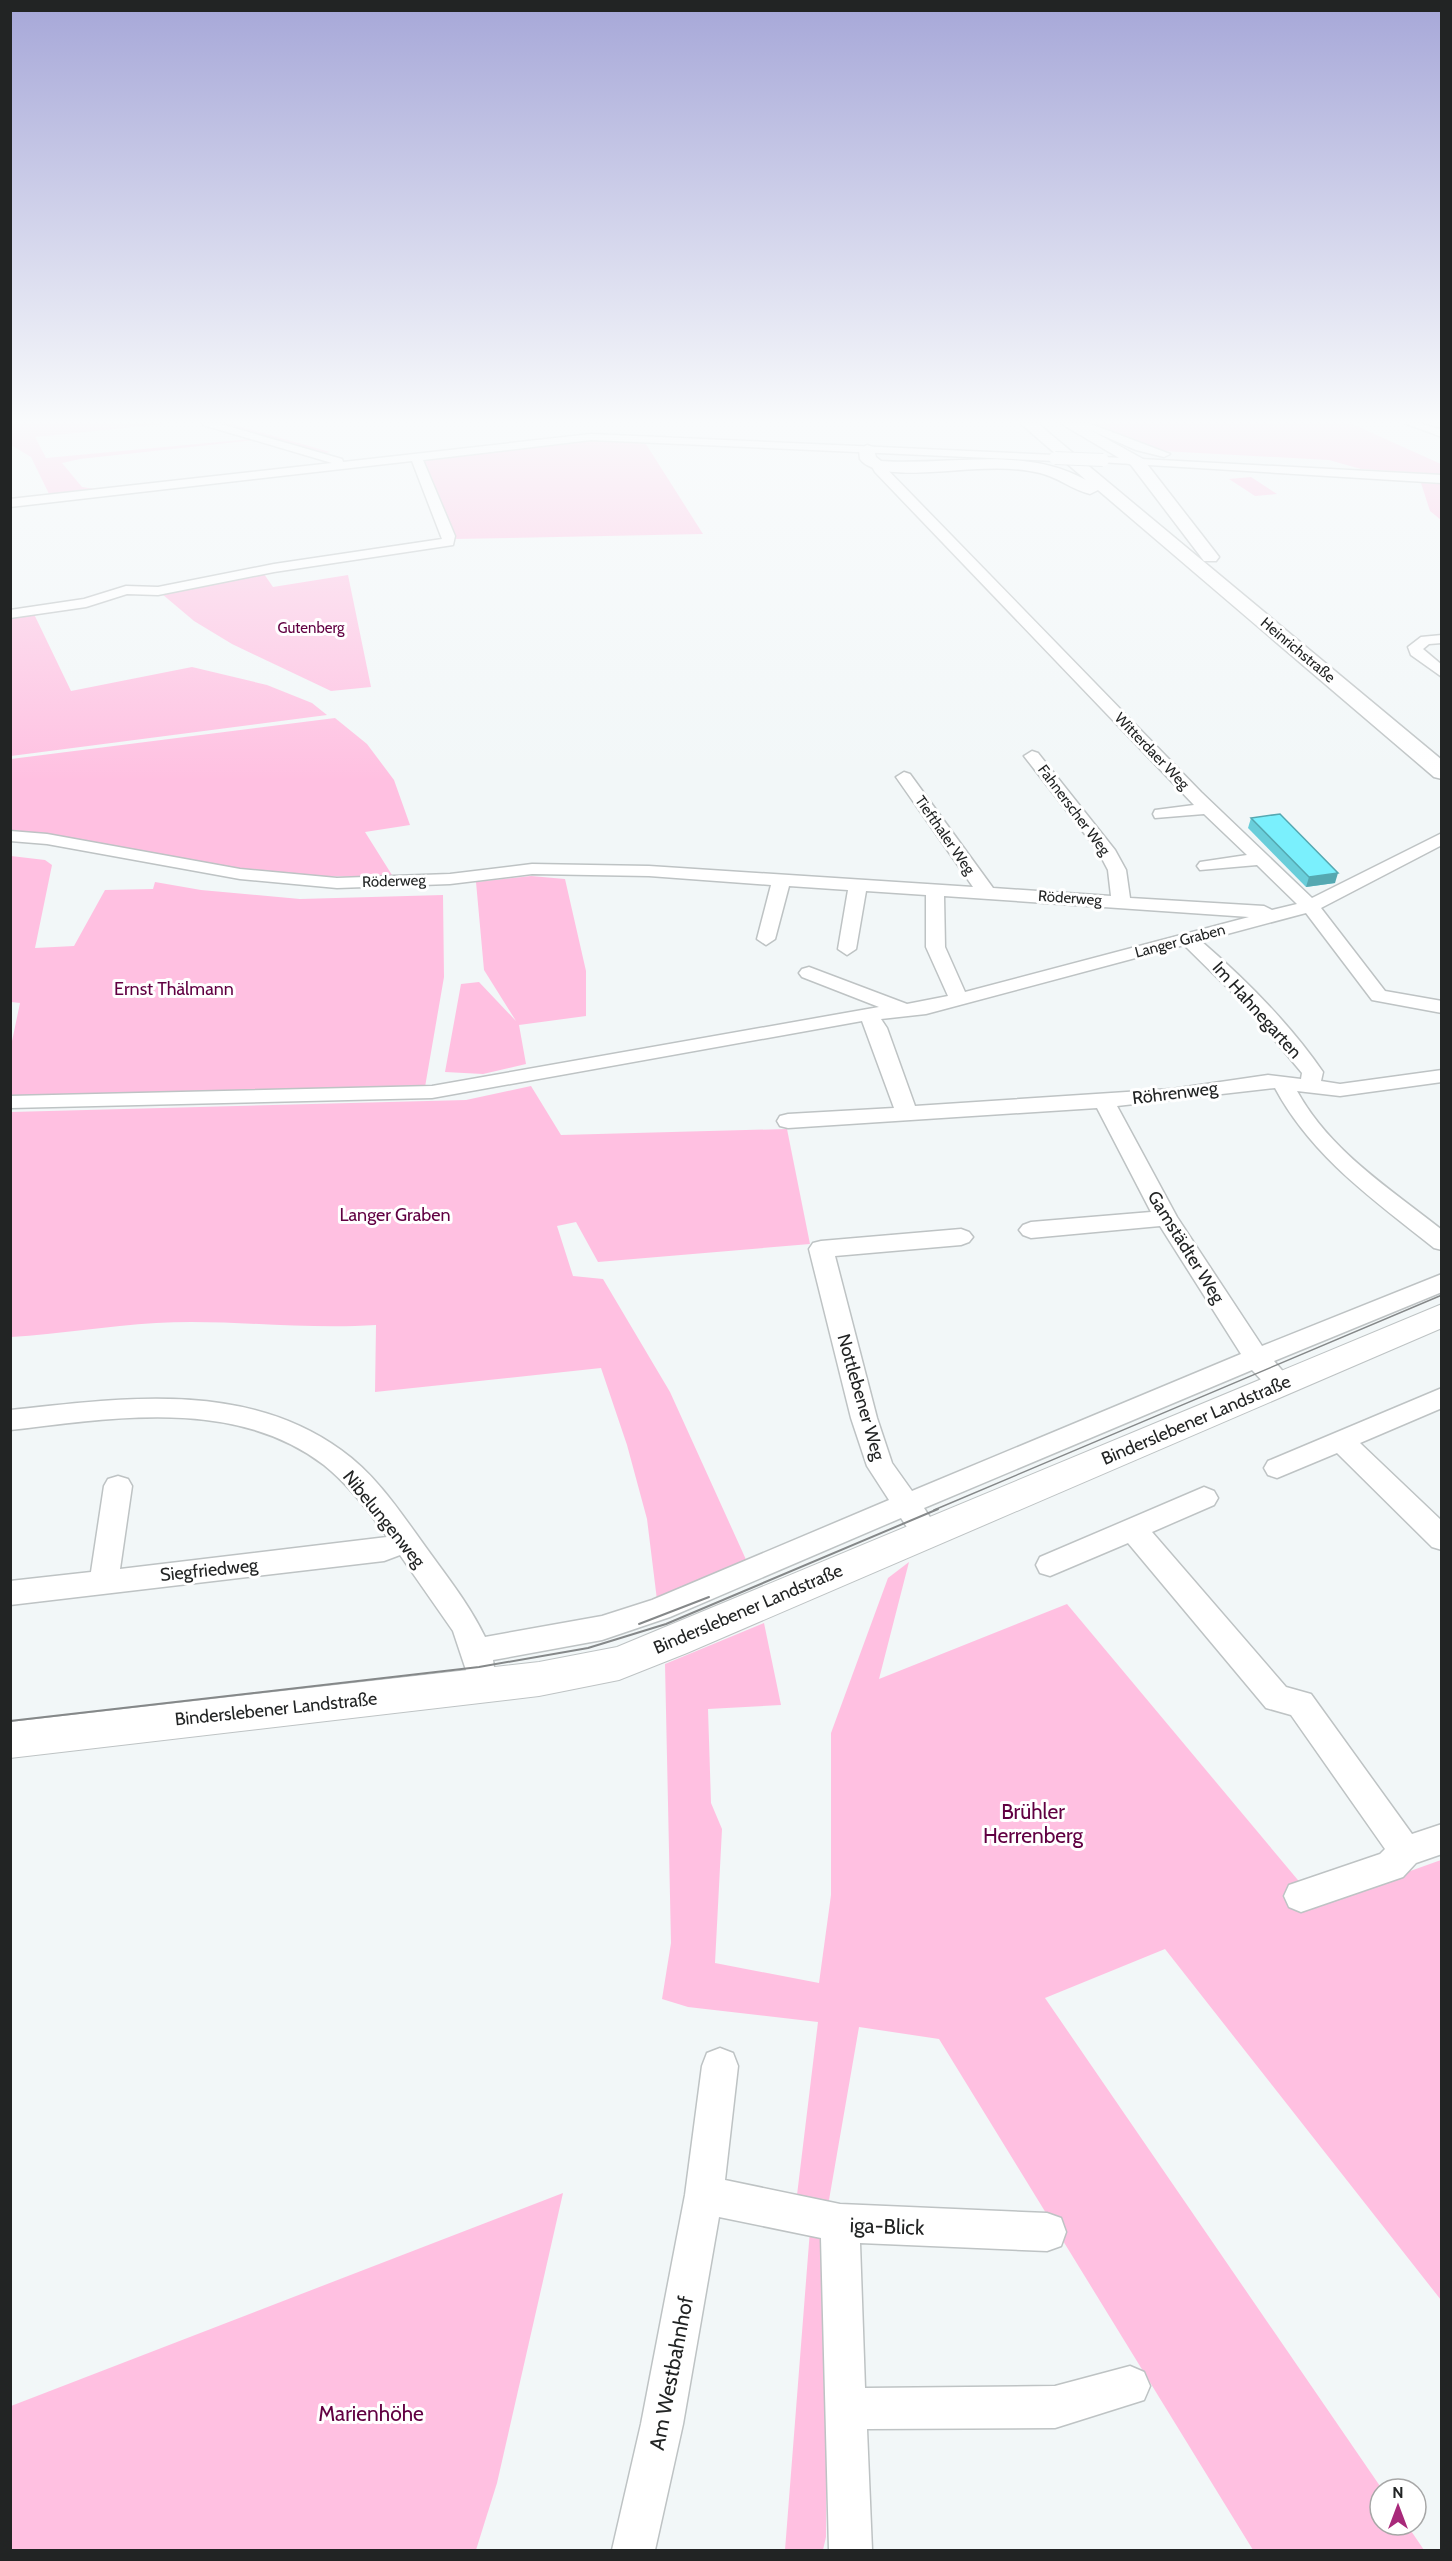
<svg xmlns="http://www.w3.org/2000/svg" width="1452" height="2561" viewBox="0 0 1452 2561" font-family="Cabin,sans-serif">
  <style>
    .green { fill: #ffc0e1; fill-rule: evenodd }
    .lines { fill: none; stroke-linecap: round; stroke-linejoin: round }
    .minor-casing { stroke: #bec3c4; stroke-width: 3 }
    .major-casing { stroke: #bec3c4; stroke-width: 2 }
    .highway-casing { stroke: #bec3c4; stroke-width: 3 }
    .minor { fill: #fff; fill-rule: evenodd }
    .major { fill: #fff; fill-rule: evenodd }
    .highway { fill: #fff; fill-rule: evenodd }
    .tram-far1 { stroke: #858889; stroke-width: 1.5 }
    .tram { stroke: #858889; stroke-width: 2 }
    .minor-bridge-casing { stroke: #bec3c4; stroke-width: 14; stroke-linecap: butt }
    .minor-bridge { stroke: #fff; stroke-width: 12 }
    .wall { fill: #69ceda }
    .shaded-wall { fill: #55a8b1 }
    .building { fill: #7af0fd; stroke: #55a8b1; stroke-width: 1.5 }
    .labels { text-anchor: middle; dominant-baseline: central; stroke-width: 6; stroke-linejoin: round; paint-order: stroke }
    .far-park-label { font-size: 15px; fill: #610042; stroke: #fff }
    .far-street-label { font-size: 15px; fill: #222424; stroke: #fff }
    .park-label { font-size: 18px; fill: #610042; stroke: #fff }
    .street-label { font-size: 18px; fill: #222424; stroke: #fff }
    .near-park-label { font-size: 21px; fill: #610042; stroke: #fff }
    .near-street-label { font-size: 21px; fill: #222424; stroke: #fff }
  </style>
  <rect width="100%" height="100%" fill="#f2f7f8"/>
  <g class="green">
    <path d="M 11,423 L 175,423 L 35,437 L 46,458 L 251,439 L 338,463 L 50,496 L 31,457 L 11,445 ZM 255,440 L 331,463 L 95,489 L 82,487 L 62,463 L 80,459 Z"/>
    <path d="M 214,423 L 228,423 L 330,452 L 322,454 Z"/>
    <path d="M 1091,423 L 1350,423 L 1441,464 L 1441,474 L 1361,469 L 1329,460 L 1163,451 L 1145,446 Z"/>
    <path d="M 598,439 L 644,441 L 703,534 L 454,539 L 421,458 Z"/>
    <path d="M 1251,477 L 1277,494 L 1255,496 L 1229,479 Z"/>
    <path d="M 1421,483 L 1441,484 L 1441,520 L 1430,511 Z"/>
    <path d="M 264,574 L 273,587 L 348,575 L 371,687 L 331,691 L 232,644 L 194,621 L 162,594 Z"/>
    <path d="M 33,612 L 71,691 L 192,667 L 267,685 L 312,703 L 327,715 L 11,756 L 11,616 Z"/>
    <path d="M 335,718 L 367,744 L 394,780 L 410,825 L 365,832 L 392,875 C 264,884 136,853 11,833 L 11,759 Z"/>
    <path d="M 11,856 L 45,860 L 52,865 L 35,948 L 74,946 L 105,890 L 153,889 L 155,882 L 201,890 L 300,899 L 443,895 L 444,977 L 425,1087 L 11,1097 L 11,1046 L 20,1003 L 11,1002 Z"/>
    <path d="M 531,876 L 565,879 L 586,971 L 586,1016 L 519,1025 L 526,1064 L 483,1074 L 445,1072 L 461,984 L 479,982 L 516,1021 L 484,970 L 476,882 Z"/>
    <path d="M 531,1086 L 561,1135 L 787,1129 L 810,1244 L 598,1262 L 576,1222 L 557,1226 L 573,1276 L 603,1279 L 670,1392 L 748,1564 L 657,1600 L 647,1519 L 627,1445 L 601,1368 L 375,1392 L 376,1325 C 303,1330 230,1319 156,1323 C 108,1326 59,1334 11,1337 L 11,1112 L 466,1100 Z"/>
    <path d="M 909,1562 L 879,1679 L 1067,1604 L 1318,1904 L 1441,1860 L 1441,2300 L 1165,1949 L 1045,1998 L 1382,2489 L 1380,2489 L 1380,2525 L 1407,2525 L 1424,2550 L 1253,2550 L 939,2039 L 859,2027 L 829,2200 L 826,2537 L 823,2550 L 785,2550 L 810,2230 L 793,2228 L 818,2022 L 688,2007 L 662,1999 L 671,1943 L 665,1664 L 764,1623 L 781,1705 L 708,1709 L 711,1803 L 722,1829 L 715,1963 L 819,1983 L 831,1895 L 831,1733 L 888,1578 Z"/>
    <path d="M 563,2193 L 497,2483 L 476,2550 L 11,2550 L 11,2406 Z"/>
  </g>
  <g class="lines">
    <g class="minor-casing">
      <g id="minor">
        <path d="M 202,423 L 217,423 L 342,459 L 343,462 L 591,434 L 1055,455 L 1061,458 L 1055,461 L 591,440 L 423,460 L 455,536 L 453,545 L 274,572 L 158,595 L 127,594 L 86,607 L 10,618 L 10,610 L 84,599 L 126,586 L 158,587 L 274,564 L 442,539 L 412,461 L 10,507 L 10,499 L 332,463 L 203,425 Z"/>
        <path d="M 1074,423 L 1088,423 L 1170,454 L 1164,457 L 1136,450 Z"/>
        <path d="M 1404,423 L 1419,423 L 1442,430 L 1442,437 Z"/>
        <path d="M 1103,457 L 1442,475 L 1442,483 L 1099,462 L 1099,458 Z"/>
        <path d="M 877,462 L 881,463 L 1201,792 L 1312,898 L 1442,833 L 1442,845 L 1321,908 L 1385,991 L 1442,1001 L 1442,1013 L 1372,1000 L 1306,913 L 1201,941 C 1245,979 1290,1024 1323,1072 L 1321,1081 L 1340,1084 L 1442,1070 L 1442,1082 L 1340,1096 L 1297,1091 C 1330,1151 1389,1188 1442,1230 L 1442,1250 L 1434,1248 C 1374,1200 1312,1157 1275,1088 L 1117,1106 L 1177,1217 L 1262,1346 L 1442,1274 L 1442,1292 L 1274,1361 L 1294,1384 L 1290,1391 C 1272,1396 1264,1382 1252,1370 L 924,1508 L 941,1534 L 937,1542 C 917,1548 911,1533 901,1518 L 670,1617 L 602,1640 L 493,1660 L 494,1667 L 490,1676 L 479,1680 L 468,1676 L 453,1631 L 400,1555 L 384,1561 L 10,1605 L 10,1581 L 91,1572 L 104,1486 L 108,1479 L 118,1476 L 128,1479 L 132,1486 L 120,1569 L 387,1537 C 369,1511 349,1485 324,1465 C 235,1397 114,1418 10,1430 L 10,1410 C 121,1398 245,1380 341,1450 C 375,1474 399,1510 422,1542 C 444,1573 468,1602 485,1637 L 602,1616 L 652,1600 L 889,1500 L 867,1466 L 851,1418 L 809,1249 L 813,1243 L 821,1241 L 961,1229 L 969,1232 L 973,1237 L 969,1242 L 961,1245 L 835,1256 L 877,1418 L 892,1463 L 912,1491 L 1241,1354 L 1160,1226 L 1031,1238 L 1023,1235 L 1019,1230 L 1023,1225 L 1031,1222 L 1151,1212 L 1097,1108 L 788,1128 L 780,1126 L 777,1121 L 780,1116 L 788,1114 L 894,1108 L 862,1021 L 432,1098 L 10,1108 L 10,1096 L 432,1086 L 879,1007 L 802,977 L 799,973 L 802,969 L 809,967 L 907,1004 L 948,996 L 926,947 L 926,895 L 866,891 L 856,949 L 847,955 L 838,949 L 848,890 L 789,886 L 775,939 L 766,945 L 757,939 L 771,885 L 649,876 L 532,874 L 450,884 L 337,888 L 240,879 L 47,844 L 10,841 L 10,831 L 47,834 L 240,869 L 337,878 L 450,874 L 532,864 L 649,866 L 973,887 L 896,777 L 904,772 L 910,774 L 993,888 L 1111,896 L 1108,870 L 1098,851 L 1024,756 L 1032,751 L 1038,753 L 1115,850 L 1126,870 L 1130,898 L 1264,906 L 1272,910 L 1297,904 L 1257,865 L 1200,870 L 1197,866 L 1200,862 L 1247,855 L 1204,814 L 1155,818 L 1153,814 L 1155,810 L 1194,805 L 875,472 L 871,465 ZM 944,896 L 1249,917 L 965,992 L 945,947 ZM 1184,945 L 1247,1007 L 1302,1073 L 1301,1079 L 1268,1075 L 1172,1089 L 915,1106 L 887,1028 L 881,1019 L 926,1014 Z"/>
        <path d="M 1442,635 L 1442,643 L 1429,644 L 1423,649 L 1442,665 L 1442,677 L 1411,655 L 1408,647 L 1421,637 Z"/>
        <path d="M 1442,1388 L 1442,1408 L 1360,1443 L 1442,1521 L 1442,1550 L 1432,1547 L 1337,1453 L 1277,1478 L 1268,1475 L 1264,1468 L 1268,1461 Z"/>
        <path d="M 1204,1487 L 1214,1491 L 1218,1498 L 1214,1505 L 1152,1532 L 1286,1687 L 1311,1694 L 1412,1834 L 1442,1824 L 1442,1854 L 1416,1863 L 1403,1877 L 1301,1912 L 1289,1907 L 1284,1896 L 1289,1885 L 1380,1854 L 1385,1849 L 1291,1715 L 1266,1708 L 1128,1543 L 1050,1576 L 1040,1573 L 1036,1565 L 1040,1557 Z"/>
        <path d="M 720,2048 L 733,2053 L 738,2066 L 725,2180 L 840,2204 L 1047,2213 L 1061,2218 L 1066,2232 L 1061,2246 L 1047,2251 L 860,2243 L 865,2388 L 1055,2386 L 1130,2366 L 1144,2372 L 1150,2386 L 1144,2400 L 1055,2428 L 867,2429 L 872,2550 L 829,2550 L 821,2238 L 719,2217 L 683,2424 L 655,2550 L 612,2550 L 641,2424 L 685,2195 L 702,2066 L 707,2053 Z"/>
      </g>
    </g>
    <g class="major-casing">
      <path id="major" d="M 1442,1304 L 1442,1328 L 687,1653 L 619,1680 L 539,1696 L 10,1758 L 10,1722 L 539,1662 L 617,1647 Z"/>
    </g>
    <g class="highway-casing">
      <g id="highway">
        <path d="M 1020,423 L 1037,423 L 1442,760 L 1442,779 L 1434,777 L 1098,490 L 1090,494 C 1072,490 1058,477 1040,473 C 1010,466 978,469 948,471 C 926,472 874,478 860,459 L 859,450 L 867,445 L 873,447 L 876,457 L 881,461 C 949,466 1023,445 1086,480 Z"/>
        <path d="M 1060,423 L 1078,423 L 1143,459 L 1216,553 L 1219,557 L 1216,561 L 1204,561 L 1131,465 Z"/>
      </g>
    </g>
    <use href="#minor" class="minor"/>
    <use href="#major" class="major"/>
    <use href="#highway" class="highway"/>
    <path class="tram-far1" d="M 934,1510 L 1442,1295"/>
    <g class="tram">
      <path d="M 639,1624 L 709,1597"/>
      <path d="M 10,1721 L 479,1667 L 588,1648 L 666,1624 L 938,1509"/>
    </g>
    <g class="minor-bridge-casing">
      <path id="minor-bridge" d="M 1055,458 L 1103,460"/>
    </g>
    <use href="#minor-bridge" class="minor-bridge"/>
  </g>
  <path class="wall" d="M 1251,818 L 1335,883 L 1306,887 L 1248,828 Z"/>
  <path class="shaded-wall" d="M 1338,873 L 1335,883 L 1306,887 L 1309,877 Z"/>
  <path class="building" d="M 1280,814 L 1338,873 L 1309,877 L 1251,818 Z"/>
  <linearGradient id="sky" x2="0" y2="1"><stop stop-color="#a6a7d8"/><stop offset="0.54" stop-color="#f9fbfc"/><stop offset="1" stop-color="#f9fbfc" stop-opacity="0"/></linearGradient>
  <rect width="1452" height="781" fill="url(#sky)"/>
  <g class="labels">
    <g class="far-park-label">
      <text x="311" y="628">Gutenberg</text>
    </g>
    <g class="far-street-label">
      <text transform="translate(1298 650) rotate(40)">Heinrichstraße</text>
      <text transform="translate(1152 751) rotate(46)">Witterdaer Weg</text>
      <text transform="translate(1074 810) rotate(53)">Fahnerscher Weg</text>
      <text transform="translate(945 835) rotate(55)">Tiefthaler Weg</text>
      <text transform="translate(394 881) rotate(-2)">Röderweg</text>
      <text transform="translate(1070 898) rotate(4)">Röderweg</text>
      <text transform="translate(1180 941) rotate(-15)">Langer Graben</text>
    </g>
    <g class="park-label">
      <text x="174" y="989">Ernst Thälmann</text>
      <text x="395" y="1215">Langer Graben</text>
    </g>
    <g class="street-label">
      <text transform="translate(1257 1010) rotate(48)">Im Hahnegarten</text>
      <text transform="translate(1175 1093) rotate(-7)">Röhrenweg</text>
      <text transform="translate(1186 1247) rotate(58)">Gamstädter Weg</text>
      <text transform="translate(861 1397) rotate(74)">Nottlebener Weg</text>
      <text transform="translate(1196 1420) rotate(-23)">Binderslebener Landstraße</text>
      <text transform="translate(384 1519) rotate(51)">Nibelungenweg</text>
      <text transform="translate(209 1570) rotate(-6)">Siegfriedweg</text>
      <text transform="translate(748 1609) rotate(-23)">Binderslebener Landstraße</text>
      <text transform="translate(276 1709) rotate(-6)">Binderslebener Landstraße</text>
    </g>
    <g class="near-park-label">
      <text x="1033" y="1811">Brühler<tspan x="1033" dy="24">Herrenberg</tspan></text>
      <text x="371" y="2413">Marienhöhe</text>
    </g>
    <g class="near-street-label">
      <text transform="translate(887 2226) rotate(2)">iga-Blick</text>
      <text transform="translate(671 2373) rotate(-79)">Am Westbahnhof</text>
    </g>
  </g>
  <rect width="1452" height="2561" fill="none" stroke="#222424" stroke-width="24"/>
  <g transform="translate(1398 2507)"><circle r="28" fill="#ffffff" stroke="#a7a7a7" stroke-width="1.5"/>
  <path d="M0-4.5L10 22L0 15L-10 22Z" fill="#a8297a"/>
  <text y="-9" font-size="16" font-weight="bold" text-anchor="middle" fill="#222424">N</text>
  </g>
</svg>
